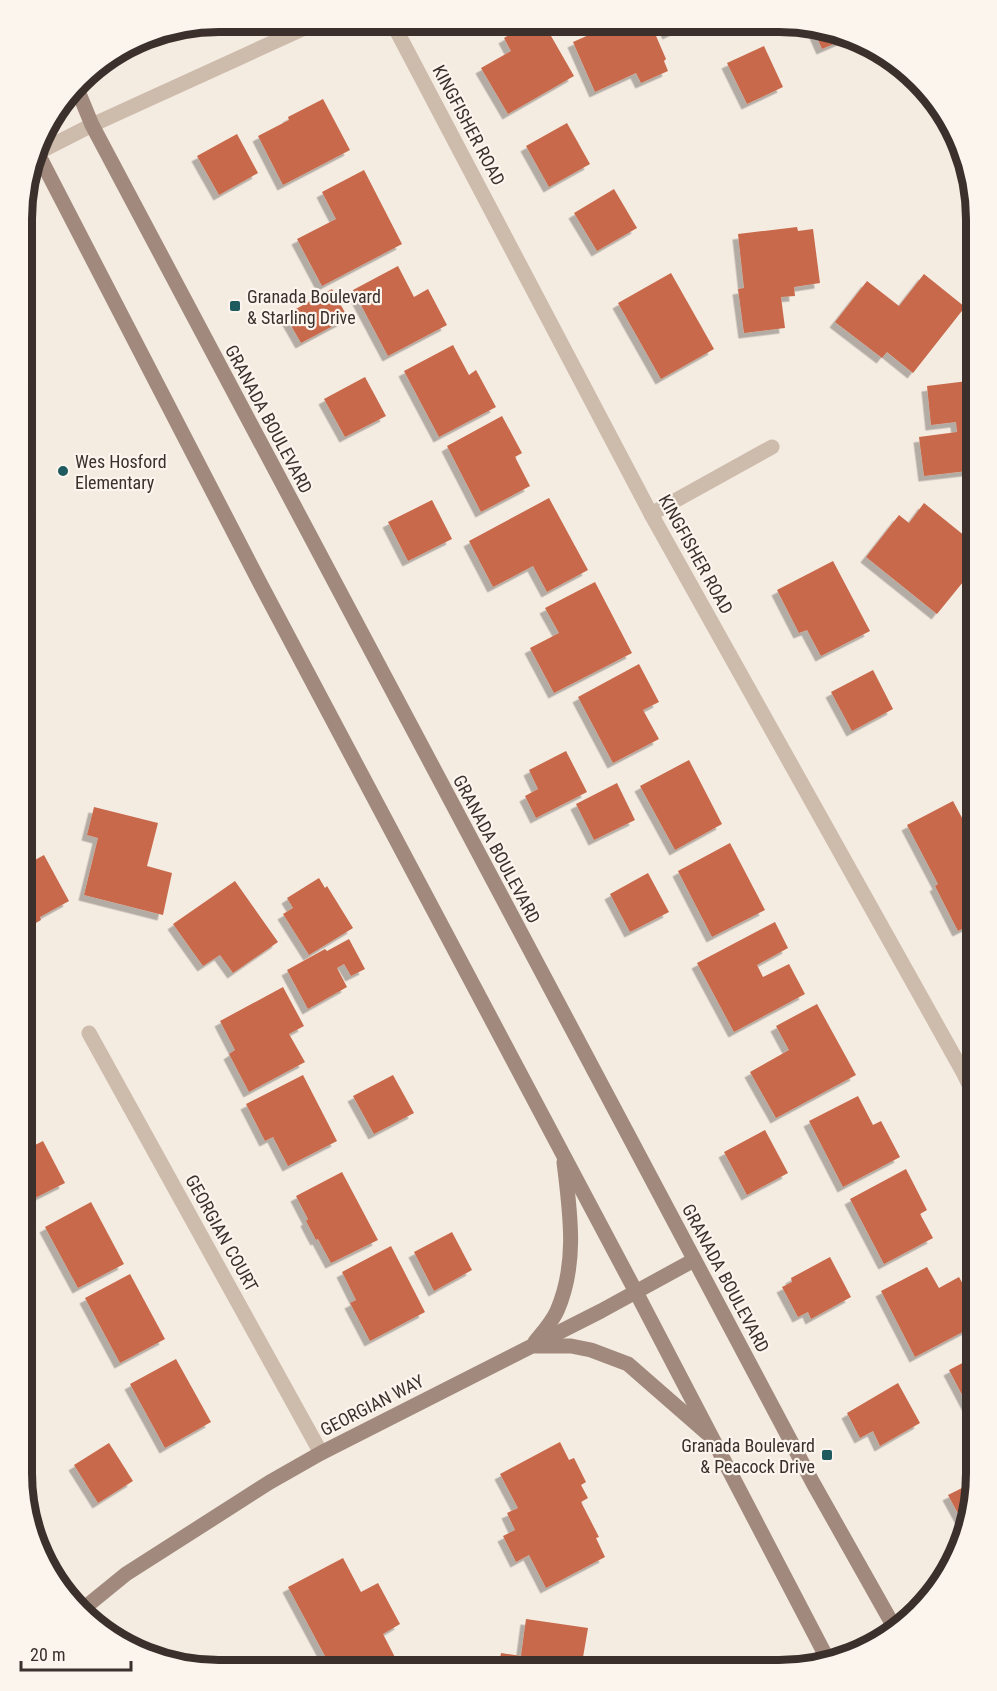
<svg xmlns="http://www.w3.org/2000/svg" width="997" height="1691" viewBox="0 0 997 1691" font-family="'Roboto Condensed',sans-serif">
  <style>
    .building { fill: #c8694b; filter: url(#shadow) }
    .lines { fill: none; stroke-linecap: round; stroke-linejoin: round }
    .street { stroke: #cdbbac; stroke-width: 15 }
    .secondary { stroke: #a18a7d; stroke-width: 15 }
    .poi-dot { fill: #1f5a5e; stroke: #fbf5ee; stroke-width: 2 }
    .labels { text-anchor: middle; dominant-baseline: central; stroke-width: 4.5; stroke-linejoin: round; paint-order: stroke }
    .street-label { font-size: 18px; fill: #3b302b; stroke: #fbf5ee }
    .poi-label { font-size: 18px; fill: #3b302b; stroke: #fbf5ee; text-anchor: start }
    .rim { fill: none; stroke: #3b302b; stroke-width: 8 }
  </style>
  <defs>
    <filter id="shadow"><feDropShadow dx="-5.5" dy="5.5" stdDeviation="0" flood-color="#0004"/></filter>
  </defs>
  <rect width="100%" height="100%" fill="#f4ebe1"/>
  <g class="building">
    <path d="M 531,22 L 543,22 L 574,76 L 508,114 L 481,68 L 511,51 L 504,38 Z"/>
    <path d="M 605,22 L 650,22 L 666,59 L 664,61 L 668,71 L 641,83 L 636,73 L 595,92 L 573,42 L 607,27 Z"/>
    <path d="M 662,22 L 693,22 L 668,34 Z"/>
    <path d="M 812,26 L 824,31 L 845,39 L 822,49 Z"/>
    <path d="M 764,46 L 783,87 L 747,104 L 727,63 Z"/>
    <path d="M 323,99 L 350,150 L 283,185 L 258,136 L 289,120 L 288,117 Z"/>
    <path d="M 567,123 L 590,164 L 549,187 L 526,146 Z"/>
    <path d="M 237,134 L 258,173 L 219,195 L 197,156 Z"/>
    <path d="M 364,170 L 402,244 L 322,286 L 297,239 L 336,219 L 322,192 Z"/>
    <path d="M 614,189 L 637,228 L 597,251 L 574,213 Z"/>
    <path d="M 797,227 L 798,231 L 813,229 L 820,283 L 794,287 L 795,296 L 781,297 L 785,328 L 744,333 L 738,289 L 744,288 L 738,234 Z"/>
    <path d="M 398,266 L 414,297 L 428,289 L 447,325 L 388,356 L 353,290 Z"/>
    <path d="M 671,273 L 714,349 L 661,379 L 618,303 Z"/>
    <path d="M 924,274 L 965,307 L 913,373 L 887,352 L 882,358 L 835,322 L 867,281 L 899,306 Z"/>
    <path d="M 332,289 L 348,318 L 301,343 L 285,315 Z"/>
    <path d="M 453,345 L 469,375 L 476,370 L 496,407 L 439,437 L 404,371 Z"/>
    <path d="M 365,377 L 386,416 L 345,437 L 324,399 Z"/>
    <path d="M 976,380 L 976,470 L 924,476 L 919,437 L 957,432 L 956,422 L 931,425 L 927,386 Z"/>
    <path d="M 502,416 L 522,453 L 515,457 L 530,486 L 481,512 L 447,446 Z"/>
    <path d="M 549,498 L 588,570 L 547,592 L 533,566 L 493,587 L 469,541 Z"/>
    <path d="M 432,500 L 452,539 L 408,561 L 388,522 Z"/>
    <path d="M 924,503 L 976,545 L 976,566 L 937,614 L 866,557 L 899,515 L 909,523 Z"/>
    <path d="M 833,561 L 870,631 L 821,656 L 807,630 L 799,633 L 777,590 Z"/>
    <path d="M 595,582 L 632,653 L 554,693 L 530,648 L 559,633 L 545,608 Z"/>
    <path d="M 639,664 L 659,702 L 643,710 L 659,739 L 613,763 L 578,697 Z"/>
    <path d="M 873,670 L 893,709 L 852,731 L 831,692 Z"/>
    <path d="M 566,751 L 587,792 L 536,818 L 525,796 L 538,789 L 529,770 Z"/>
    <path d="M 689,760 L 722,824 L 675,850 L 640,786 Z"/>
    <path d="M 617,783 L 635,820 L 594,840 L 576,804 Z"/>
    <path d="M 953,801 L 976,844 L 976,922 L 958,931 L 935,886 L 938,884 L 907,825 Z"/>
    <path d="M 94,807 L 158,823 L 147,866 L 172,873 L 163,915 L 84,895 L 98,838 L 87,835 Z"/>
    <path d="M 730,843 L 765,910 L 712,937 L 678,871 Z"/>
    <path d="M 44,855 L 69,901 L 40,917 L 41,920 L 22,931 L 22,867 Z"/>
    <path d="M 648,873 L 669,912 L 630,932 L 610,894 Z"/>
    <path d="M 319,878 L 325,888 L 327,886 L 353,928 L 309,955 L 283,914 L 293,908 L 287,898 Z"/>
    <path d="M 235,881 L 278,942 L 233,973 L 220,955 L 203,966 L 173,924 Z"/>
    <path d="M 775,922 L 788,948 L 757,965 L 763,977 L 789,964 L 805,994 L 734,1032 L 697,963 Z"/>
    <path d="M 349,939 L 365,969 L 351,976 L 344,964 L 337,968 L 347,987 L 308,1009 L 287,970 L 325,949 L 327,951 Z"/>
    <path d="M 283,987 L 304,1026 L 289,1034 L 305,1062 L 249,1092 L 229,1054 L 235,1050 L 220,1021 Z"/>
    <path d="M 817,1004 L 856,1075 L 776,1118 L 750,1072 L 789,1050 L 776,1026 Z"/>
    <path d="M 303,1075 L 337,1141 L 288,1166 L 273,1137 L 265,1141 L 246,1104 Z"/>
    <path d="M 393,1075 L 414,1113 L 374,1134 L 353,1096 Z"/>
    <path d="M 858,1096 L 873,1125 L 881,1121 L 900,1157 L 843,1187 L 809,1121 Z"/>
    <path d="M 765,1130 L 788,1173 L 747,1195 L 724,1152 Z"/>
    <path d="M 43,1141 L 65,1183 L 21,1205 L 21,1152 Z"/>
    <path d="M 906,1169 L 927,1210 L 920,1214 L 933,1238 L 884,1264 L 850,1199 Z"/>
    <path d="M 342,1172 L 378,1240 L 331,1263 L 318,1239 L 316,1240 L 306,1221 L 308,1219 L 296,1196 Z"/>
    <path d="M 91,1202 L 124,1264 L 78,1288 L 45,1227 Z"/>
    <path d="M 452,1232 L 472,1270 L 434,1291 L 414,1252 Z"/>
    <path d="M 391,1246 L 425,1312 L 370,1341 L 350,1303 L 356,1300 L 342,1272 Z"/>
    <path d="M 830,1257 L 851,1297 L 811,1319 L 808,1312 L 798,1317 L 782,1287 L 792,1282 L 791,1278 Z"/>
    <path d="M 927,1267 L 939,1288 L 959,1277 L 976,1308 L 976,1325 L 915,1357 L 881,1291 Z"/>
    <path d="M 130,1274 L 165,1339 L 120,1363 L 85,1298 Z"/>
    <path d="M 976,1356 L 976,1421 L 949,1370 Z"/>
    <path d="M 176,1359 L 211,1422 L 165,1448 L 130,1384 Z"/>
    <path d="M 898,1383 L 920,1423 L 880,1446 L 873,1431 L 860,1438 L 847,1413 Z"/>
    <path d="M 560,1442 L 569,1460 L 574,1458 L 586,1482 L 581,1485 L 588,1498 L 581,1502 L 599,1537 L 596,1538 L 605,1557 L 546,1588 L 529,1555 L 516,1562 L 503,1536 L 515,1530 L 507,1513 L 518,1508 L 500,1474 Z"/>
    <path d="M 109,1443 L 133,1481 L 98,1503 L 74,1465 Z"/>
    <path d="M 976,1481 L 976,1486 L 966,1528 L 948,1495 Z"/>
    <path d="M 343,1558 L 361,1592 L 378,1583 L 400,1624 L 383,1634 L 400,1667 L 396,1669 L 332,1669 L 288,1587 Z"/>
    <path d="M 526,1619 L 588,1628 L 581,1669 L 498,1669 L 501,1653 L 521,1656 Z"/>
  </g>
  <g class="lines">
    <g class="street">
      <path d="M 392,22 L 651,514 L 963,1072 L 976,1099"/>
      <path d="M 37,153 L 92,125 L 320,21"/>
      <path d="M 651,514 L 772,447"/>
      <path d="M 89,1033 L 321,1453"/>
    </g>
    <g class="secondary">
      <path d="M 76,86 L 92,125 L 813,1483 L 893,1625"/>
      <path d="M 36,150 L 261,585 L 636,1292 L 828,1660"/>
      <path d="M 535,1342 C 543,1332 552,1322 557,1311 C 578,1263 570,1212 564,1162"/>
      <path d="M 535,1346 L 571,1346 L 591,1350 L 628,1364 L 707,1433"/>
      <path d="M 83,1609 L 126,1574 L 270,1482 L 321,1453 L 601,1311 L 694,1260"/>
    </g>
  </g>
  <g class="poi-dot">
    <rect x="229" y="300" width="12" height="12" rx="3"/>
    <circle cx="63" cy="471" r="6"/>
    <rect x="821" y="1449" width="12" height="12" rx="3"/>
  </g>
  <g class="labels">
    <g class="street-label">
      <text transform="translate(469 125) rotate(62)">KINGFISHER ROAD</text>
      <text transform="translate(269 419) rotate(62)">GRANADA BOULEVARD</text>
      <text transform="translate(696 554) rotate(61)">KINGFISHER ROAD</text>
      <text transform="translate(497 849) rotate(62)">GRANADA BOULEVARD</text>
      <text transform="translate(222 1233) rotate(61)">GEORGIAN COURT</text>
      <text transform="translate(726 1278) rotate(62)">GRANADA BOULEVARD</text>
      <text transform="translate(372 1405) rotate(-27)">GEORGIAN WAY</text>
    </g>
    <g class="poi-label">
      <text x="247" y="296">Granada Boulevard<tspan x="247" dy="21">&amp; Starling Drive</tspan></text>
      <text x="75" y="461">Wes Hosford<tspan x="75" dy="21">Elementary</tspan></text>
      <text x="815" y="1445" text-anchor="end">Granada Boulevard<tspan x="815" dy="21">&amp; Peacock Drive</tspan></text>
    </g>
  </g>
  <path d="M0 0H997V1691H0ZM219 32H779A187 187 0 0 1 966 219V1473A187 187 0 0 1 779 1660H219A187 187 0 0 1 32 1473V219A187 187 0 0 1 219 32Z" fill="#fbf5ee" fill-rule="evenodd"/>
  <path class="rim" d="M219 32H779A187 187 0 0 1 966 219V1473A187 187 0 0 1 779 1660H219A187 187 0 0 1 32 1473V219A187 187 0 0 1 219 32Z"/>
  <path d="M21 1661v9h110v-9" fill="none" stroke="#3b302b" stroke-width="3"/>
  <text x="30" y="1661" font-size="18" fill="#3b302b" stroke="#fbf5ee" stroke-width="4.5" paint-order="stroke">20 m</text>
</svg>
